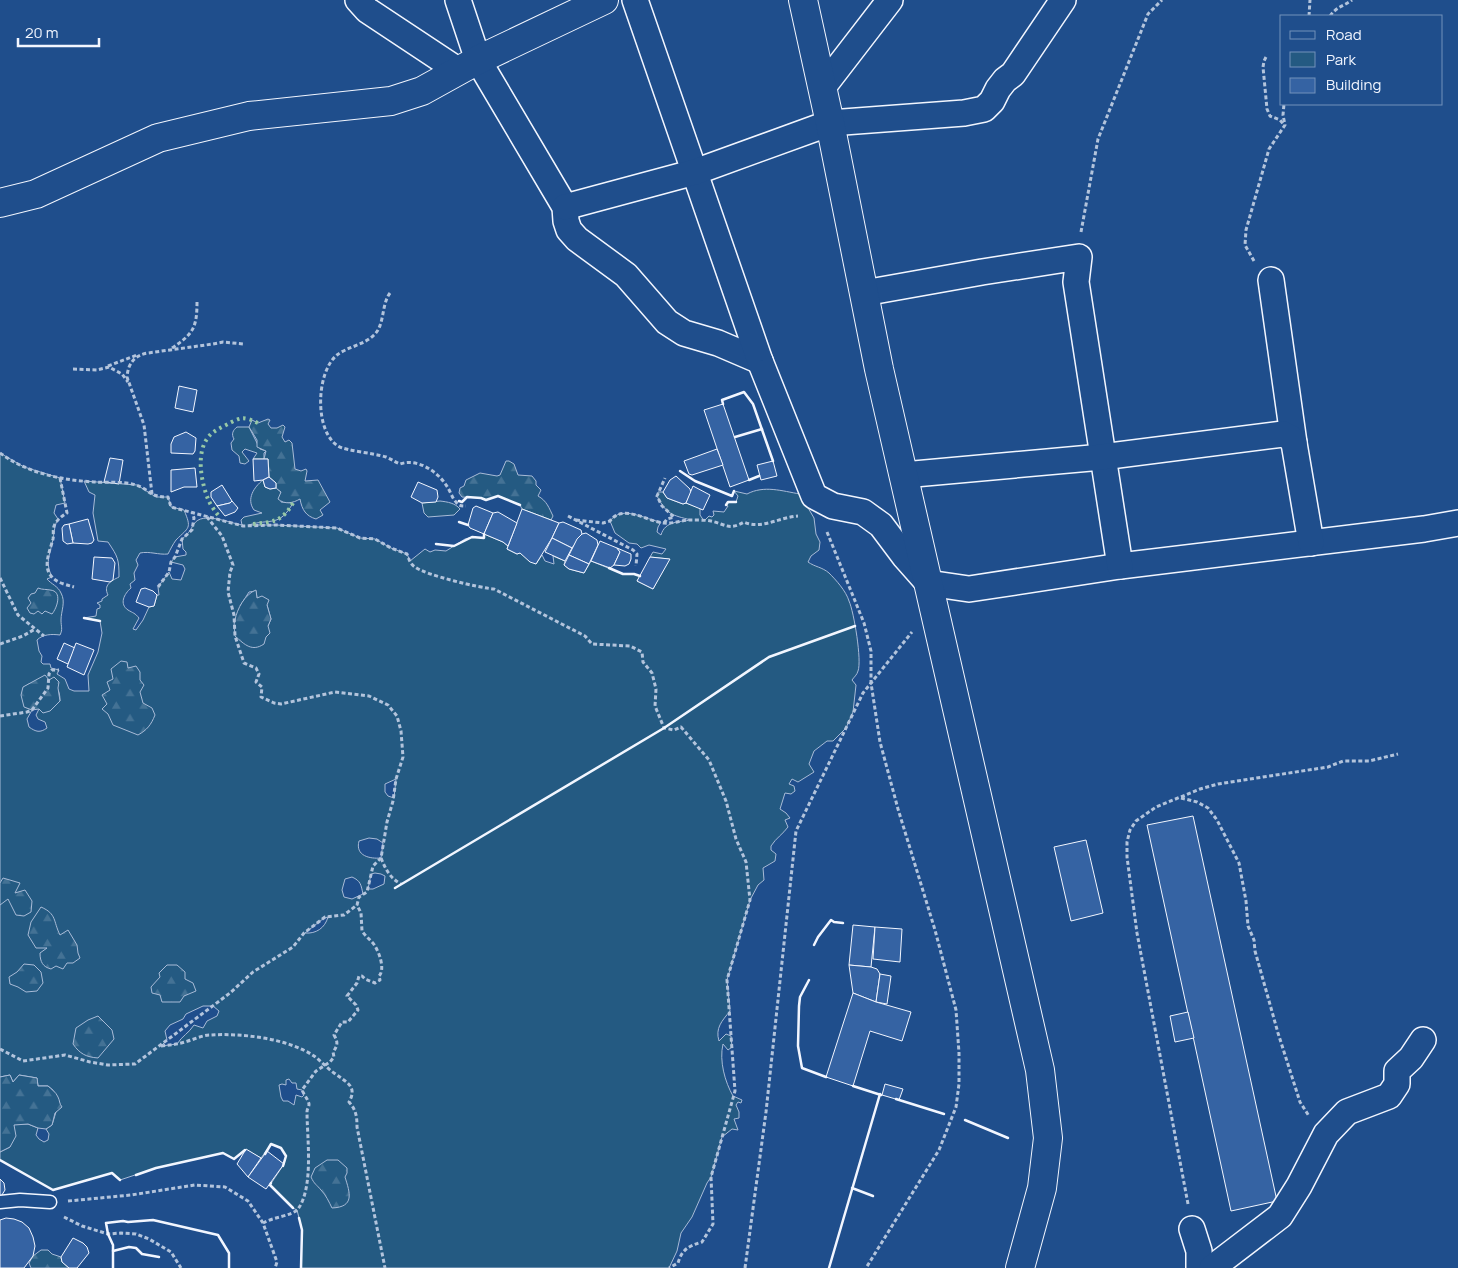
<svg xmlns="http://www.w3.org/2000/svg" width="1458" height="1268" viewBox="0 0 1458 1268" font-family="Manrope,sans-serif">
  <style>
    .green { fill: #245a82; stroke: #a8bbd7; fill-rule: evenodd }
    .forest { fill: url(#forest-firs); stroke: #a8bbd7 }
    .building { fill: #3563a3; stroke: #f2f6ff }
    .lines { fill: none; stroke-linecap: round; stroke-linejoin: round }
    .lane-casing { stroke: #f2f6ff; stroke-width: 15 }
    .street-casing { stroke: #f2f6ff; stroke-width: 28 }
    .secondary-casing { stroke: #f2f6ff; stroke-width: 30 }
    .path { stroke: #b3c4dc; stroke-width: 3; stroke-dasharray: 4 2.5; stroke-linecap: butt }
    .lane { stroke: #1f4e8c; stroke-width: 12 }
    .street { stroke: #1f4e8c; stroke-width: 25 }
    .secondary { stroke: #1f4e8c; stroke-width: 28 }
    .hedge { stroke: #97c8a6; stroke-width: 4; stroke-dasharray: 2.5 4; stroke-linecap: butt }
    .wall { stroke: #f2f6ff; stroke-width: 2.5 }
  </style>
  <defs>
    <pattern id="forest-firs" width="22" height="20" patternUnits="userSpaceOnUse" patternTransform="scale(1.25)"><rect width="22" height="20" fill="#245a82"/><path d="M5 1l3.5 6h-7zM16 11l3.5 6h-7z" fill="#447295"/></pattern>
  </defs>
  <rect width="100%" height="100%" fill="#1f4e8c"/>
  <g class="green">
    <path d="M 237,427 L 249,427 L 260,449 L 266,451 L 264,453 L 264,459 L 253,459 L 257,453 L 245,449 L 242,452 L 249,461 L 245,464 L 240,463 L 239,456 L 232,450 L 231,443 L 234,439 C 231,434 233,430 237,427 Z"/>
    <path d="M 0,453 L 24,467 L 60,478 L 65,503 L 56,505 L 54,513 L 58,519 C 54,526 55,530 53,538 C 51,554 44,560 52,577 L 47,579 C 51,584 58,586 61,593 C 66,602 61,611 61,620 C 61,627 63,629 60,635 C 52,634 43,634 37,640 L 39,651 L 42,656 L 41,662 L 43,664 L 50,664 L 51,668 L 59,670 L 57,674 L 65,679 L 69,689 L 74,691 L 89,691 L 88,675 L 98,652 L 102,633 L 100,621 L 84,618 L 96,616 L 97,609 L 100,608 L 100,605 L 97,603 L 102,601 L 102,599 L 108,595 C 103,585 111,581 119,577 C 119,559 118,557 108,542 L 98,541 L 93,513 L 95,495 L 89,492 L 84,481 L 137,485 L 156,497 L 168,497 L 171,507 L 184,510 C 192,529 189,527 176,540 C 173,544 170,550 168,554 C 158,555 150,551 140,553 L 136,560 L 138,565 L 134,573 L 135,580 L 130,584 L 131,588 C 124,594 119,604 128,610 C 133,613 135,613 139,618 L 133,629 L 136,630 L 143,620 L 149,607 L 154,606 L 157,595 L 159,595 L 158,587 L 169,572 L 172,579 L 181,580 L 185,569 L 183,565 L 171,562 L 175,557 L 186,555 L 186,552 L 183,549 L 182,539 C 189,533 189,532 194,524 C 202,511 230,523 242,525 L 241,520 L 244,517 L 262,513 L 254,510 C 246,499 254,487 263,480 L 265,487 L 270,489 L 276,488 L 281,492 L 281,502 L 293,503 C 279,528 270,518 249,525 L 276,525 L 337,528 L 360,538 L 375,539 L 391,548 L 407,554 L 410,561 L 425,549 L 430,552 L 435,550 L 446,551 L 465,539 L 472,537 L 484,538 L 484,534 L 503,542 L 508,546 L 507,549 L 517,554 L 520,553 L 536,564 L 542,555 L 545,561 L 554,564 L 553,556 L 565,561 L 564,565 L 569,569 L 584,573 L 591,561 L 623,574 L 634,574 L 640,576 L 637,581 L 653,589 L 669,559 L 650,557 L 653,552 L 662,554 L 666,549 L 649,545 L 641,548 L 637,544 L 629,543 L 615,533 L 610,521 C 622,504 646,520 661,522 L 658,527 L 657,532 L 661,535 C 665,521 679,522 691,520 C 672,515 667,515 657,496 L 658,492 L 663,492 L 667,498 L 683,504 L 686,503 L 700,508 L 700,515 L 704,521 L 709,516 L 712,517 L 714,515 L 713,511 L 724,512 L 728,506 L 726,505 L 728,502 L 736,502 L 738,496 L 734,491 L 747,494 C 764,485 782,491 800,494 L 814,518 L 816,534 L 820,542 L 819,550 L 811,556 L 808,562 C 815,567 822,567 829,573 C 836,580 846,591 849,601 C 854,612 862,661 858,671 C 857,675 854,677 852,680 L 856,685 L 853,712 L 846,728 L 833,741 L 827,741 L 814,751 L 809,764 L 814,772 L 798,782 L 792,779 L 789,784 L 794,786 L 795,791 L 791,794 L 785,793 L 780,809 L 786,813 L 790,818 L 785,820 L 788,827 C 783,834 776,838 771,846 L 771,850 L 776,854 L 775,861 L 763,868 L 764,880 L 758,885 L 750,900 L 727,980 L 730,1011 C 722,1021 715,1028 719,1041 L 726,1034 L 731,1036 L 732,1047 L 728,1050 L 723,1044 C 719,1061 725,1082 733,1096 L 742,1100 L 741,1103 L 738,1102 L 736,1105 L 739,1112 L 739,1118 L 734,1119 L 738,1130 L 732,1129 L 722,1137 L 711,1177 L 707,1183 L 692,1217 L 681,1233 L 677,1251 L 669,1268 L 301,1268 L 302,1230 L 297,1210 L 293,1208 L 270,1185 L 284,1164 L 286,1156 L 281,1148 L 271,1144 L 261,1158 L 246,1150 L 234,1159 L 223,1153 L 156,1168 L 120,1180 L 112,1173 L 53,1190 L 0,1160 L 0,1152 L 10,1147 L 14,1124 L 28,1124 L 38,1128 L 36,1135 L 39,1139 L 44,1142 L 48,1140 L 49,1134 L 46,1129 L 52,1125 L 59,1102 L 53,1090 L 48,1086 L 38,1086 L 37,1078 L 19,1075 L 13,1082 L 10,1075 L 0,1077 ZM 256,591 L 257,598 L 267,605 L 271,619 L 268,626 L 240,606 L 249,592 ZM 49,680 C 57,687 60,690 60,701 L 53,706 L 39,709 L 36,715 L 38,719 L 45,722 L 47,728 C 40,733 36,732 29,727 L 27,719 L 32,710 L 25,707 L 24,687 L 29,684 ZM 396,779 L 394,798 L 388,796 L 385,792 L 385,784 ZM 369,838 L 377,839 L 383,843 L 381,858 C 370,859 355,856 359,841 ZM 375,873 L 381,874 L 385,876 L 384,884 L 373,889 L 368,889 L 371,874 ZM 352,877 C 361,881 361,885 363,894 L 352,899 L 344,897 L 342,890 L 345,879 ZM 328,917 C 325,928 316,934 305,933 L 324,918 ZM 203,1006 L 213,1006 L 219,1011 L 217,1016 L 207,1021 L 203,1028 L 194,1025 C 189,1033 182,1036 177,1044 L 161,1046 L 167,1040 L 165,1031 L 170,1025 L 183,1019 L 186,1014 ZM 289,1079 L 292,1083 L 296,1083 L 297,1089 L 302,1090 L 304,1095 L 302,1097 L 296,1095 L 294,1105 L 288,1101 L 283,1101 L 281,1097 L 279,1085 L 282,1084 L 286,1085 L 286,1080 Z"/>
    <path d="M 440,501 C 448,502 455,503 460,509 L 454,515 L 428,517 L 424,513 L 422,503 Z"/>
  </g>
  <g class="forest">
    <path d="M 268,419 L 270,420 L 268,424 L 271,428 L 277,428 L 283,425 L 285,427 L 282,437 L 285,442 L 289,440 L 292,443 L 295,469 L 301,471 L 306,469 L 307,471 L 305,481 L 318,480 L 330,502 L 320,510 L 323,515 L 316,519 C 306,516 302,510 300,499 C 293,503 285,505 278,499 L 281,492 L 276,488 L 276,483 L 269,477 L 268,459 L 264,459 L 266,451 L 257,447 L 257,440 L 249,427 L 252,420 L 258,423 Z"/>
    <path d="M 506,461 L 509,461 L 514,464 L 518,475 L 532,476 L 536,481 L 536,485 L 541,490 L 538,496 C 547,501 549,508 553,516 L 551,520 L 522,509 L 520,505 L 498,496 L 486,500 L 481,498 L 462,497 L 459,493 L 460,488 L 464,486 L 466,480 L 480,473 L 497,476 L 500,475 Z"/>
    <path d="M 38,588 C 43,590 46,589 50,590 C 63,591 57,608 52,614 L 45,611 L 42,614 L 38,611 L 34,614 L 30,613 L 27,608 L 31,603 L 28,598 L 31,594 L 35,593 Z"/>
    <path d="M 256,590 L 257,598 L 262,596 L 269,600 L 267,605 L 271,619 L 268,626 L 270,633 L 266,637 L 264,644 C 252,652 245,645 235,636 C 235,631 233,625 235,620 C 237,609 245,594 256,590 Z"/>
    <path d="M 121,661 L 127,662 L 128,668 L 136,666 L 140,672 L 140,680 L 144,685 L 140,692 L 143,703 L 152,708 L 155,715 C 151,725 147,730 138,735 L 113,725 L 108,714 L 102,709 L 107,704 L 102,695 L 110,690 L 107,682 L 113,679 L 111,669 Z"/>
    <path d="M 45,675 L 49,680 L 54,677 L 59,682 L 58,688 L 60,701 L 50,711 L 43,713 L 39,709 L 32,710 L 24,707 L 21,695 L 23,687 Z"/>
    <path d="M 3,878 L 20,883 L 15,893 L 25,890 L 32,901 L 31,912 L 24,916 L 16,915 L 8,899 L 0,905 L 0,883 Z"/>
    <path d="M 41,907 C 57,914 53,921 60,935 L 68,930 L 77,945 L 78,953 L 80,958 L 73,963 L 67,963 L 63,969 L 56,966 L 51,969 C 43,967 40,962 40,953 L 47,948 L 36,948 L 28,935 L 31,922 Z"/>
    <path d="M 24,964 L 34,965 L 41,972 L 43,983 L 37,991 L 26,992 L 18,987 L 10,984 L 9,977 L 17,972 Z"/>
    <path d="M 167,965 L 177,965 L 185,972 L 185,979 L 193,983 L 196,991 L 184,996 L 180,1002 L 162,1002 L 160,995 L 152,993 L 151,987 L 160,977 L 159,973 Z"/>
    <path d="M 98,1016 L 112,1030 L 114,1039 L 98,1058 C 86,1057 80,1054 73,1044 L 76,1028 L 88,1020 Z"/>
    <path d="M 10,1075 L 13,1082 L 19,1075 L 37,1078 L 38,1086 L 48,1086 C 51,1089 56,1092 58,1097 C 60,1101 59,1103 62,1107 L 55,1113 L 52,1125 L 46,1129 L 38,1128 L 28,1124 L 14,1125 L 16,1136 L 10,1147 L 0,1152 L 0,1077 Z"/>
    <path d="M 327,1160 L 338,1160 L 347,1168 L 347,1173 L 345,1177 C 350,1193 355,1207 332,1208 C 329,1202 326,1195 321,1190 C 317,1185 314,1184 311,1177 L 315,1168 Z"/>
    <path d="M 41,1250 L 48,1250 L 52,1254 L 61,1257 L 62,1262 L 69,1268 L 31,1268 L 29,1263 L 33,1256 Z"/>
  </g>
  <g class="building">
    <path d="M 179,386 L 197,390 L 193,412 L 175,408 Z"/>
    <path d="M 723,404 L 749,480 L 730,487 L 704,410 Z"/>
    <path d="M 186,432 L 196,438 L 195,451 L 193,454 L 171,453 L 171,444 L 174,437 Z"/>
    <path d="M 717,449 L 723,465 L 692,475 L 689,474 L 684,461 Z"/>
    <path d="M 110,458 L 123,460 L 119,484 L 104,482 Z"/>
    <path d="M 253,459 L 268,459 L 269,477 L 263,480 L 254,481 Z"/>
    <path d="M 773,461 L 777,476 L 761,480 L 757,465 Z"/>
    <path d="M 195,468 L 197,487 L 184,487 L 171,492 L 171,470 Z"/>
    <path d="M 676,476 L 690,489 L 691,493 L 686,503 L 683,504 L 667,498 L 663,492 L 670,480 Z"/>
    <path d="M 269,477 L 276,483 L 276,488 L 270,489 L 265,487 L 263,480 Z"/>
    <path d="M 418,482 L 437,490 L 438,497 L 436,502 L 422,503 L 411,497 Z"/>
    <path d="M 222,485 L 232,501 L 230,503 L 217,506 L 211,497 L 211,492 Z"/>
    <path d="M 693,486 L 710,495 L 703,510 L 686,503 Z"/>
    <path d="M 232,501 L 238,508 L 235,512 L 225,516 L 217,506 L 230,503 Z"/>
    <path d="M 476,506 L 493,513 L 484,534 L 470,528 L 468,525 L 473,508 Z"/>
    <path d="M 522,509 L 559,523 L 552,538 L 536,564 L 530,562 L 520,553 L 517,554 L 507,549 Z"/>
    <path d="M 498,512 L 517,523 L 508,546 L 503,542 L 484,534 L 493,513 Z"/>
    <path d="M 88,519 L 94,540 L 92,543 L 88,544 L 73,543 L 69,524 Z"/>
    <path d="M 563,522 L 581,530 L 582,534 L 572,548 L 552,538 L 559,523 Z"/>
    <path d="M 69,524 L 73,543 L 67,544 L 63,541 L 62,528 L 64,525 Z"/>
    <path d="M 586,533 L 597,540 L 598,545 L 589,564 L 569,555 L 577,539 L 582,534 Z"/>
    <path d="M 552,538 L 572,548 L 565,561 L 545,552 Z"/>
    <path d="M 600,541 L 617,548 L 620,552 L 614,565 L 610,568 L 591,561 Z"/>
    <path d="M 617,548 L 631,554 L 631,559 L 629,564 L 625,566 L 614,565 L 620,552 Z"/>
    <path d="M 569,555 L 589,564 L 584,573 L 569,569 L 564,565 Z"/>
    <path d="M 94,557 L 112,558 L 115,563 L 113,580 L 110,582 L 92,579 Z"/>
    <path d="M 650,557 L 670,559 L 653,589 L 637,581 Z"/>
    <path d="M 145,588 L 153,591 L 157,595 L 154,606 L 149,607 L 136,602 L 141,589 Z"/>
    <path d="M 64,643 L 75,648 L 68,664 L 57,659 Z"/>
    <path d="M 76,643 L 94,650 L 84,675 L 67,667 Z"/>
    <path d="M 1193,816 L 1277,1201 L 1231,1211 L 1147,825 Z"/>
    <path d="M 1086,840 L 1103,913 L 1071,921 L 1054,847 Z"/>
    <path d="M 853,925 L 875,927 L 871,967 L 849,965 Z"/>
    <path d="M 875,927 L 902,929 L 900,962 L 873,959 Z"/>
    <path d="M 849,965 L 871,967 L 877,969 L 880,974 L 876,1002 L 853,993 Z"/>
    <path d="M 880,974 L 891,976 L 887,1004 L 876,1002 Z"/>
    <path d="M 853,993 L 876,1002 L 911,1012 L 902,1041 L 870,1031 L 853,1086 L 826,1077 Z"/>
    <path d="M 1188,1012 L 1194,1038 L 1175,1042 L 1170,1016 Z"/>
    <path d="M 885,1084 L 903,1089 L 899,1100 L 882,1095 Z"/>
    <path d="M 246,1149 L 261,1158 L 248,1177 L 237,1164 Z"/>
    <path d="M 267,1151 L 284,1164 L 266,1189 L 248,1177 Z"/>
    <path d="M 0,1179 L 4,1183 L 5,1190 L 0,1198 Z"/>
    <path d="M 6,1218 L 14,1219 L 22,1222 L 29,1228 L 33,1237 L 35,1246 L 33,1256 L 24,1268 L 0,1268 L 0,1220 Z"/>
    <path d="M 73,1238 L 83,1243 L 87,1247 L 89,1253 L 77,1268 L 69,1268 L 62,1262 L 61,1257 Z"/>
  </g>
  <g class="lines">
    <g class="lane-casing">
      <path id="lane" d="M 0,1202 L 20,1200 L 50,1202"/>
    </g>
    <g class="street-casing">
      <g id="street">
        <path d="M 358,0 L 367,10 L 459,71"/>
        <path d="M 458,0 L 478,60 L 565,207 L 566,221 L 569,230 L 577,239 L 626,275 L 667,322 L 684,333 L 718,343 L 760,361"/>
        <path d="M 635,0 L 760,361 L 814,496 L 833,506 L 863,512 L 881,525 L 905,557 L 928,583 L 969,589 L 1120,566 L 1424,529 L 1458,523"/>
        <path d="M 823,87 L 890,0"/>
        <path d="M 565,207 L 695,172 L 830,123 L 964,113 L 984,109 L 992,101 L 998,89 L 1005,80 L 1013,74 L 1063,0"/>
        <path d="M 1271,280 L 1294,443"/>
        <path d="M 864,293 L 982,272 L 1079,257 L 1076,282 L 1120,566"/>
        <path d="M 903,475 L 1102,457 L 1283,434 L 1291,438 L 1294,443 L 1311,543"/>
        <path d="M 1192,1229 L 1199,1251 L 1199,1268"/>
        <path d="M 1212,1268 L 1280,1216 L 1299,1186 L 1326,1134 L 1347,1112 L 1389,1096 L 1397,1084 L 1397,1071 L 1411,1058 L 1423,1040"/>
      </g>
    </g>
    <g class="secondary-casing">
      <g id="secondary">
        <path d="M 803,0 L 830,123 L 879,369 L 1040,1070 L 1048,1138 L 1042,1188 L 1020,1268"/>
        <path d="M 0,203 L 36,194 L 158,138 L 249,116 L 391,101 L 422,91 L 478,60 L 604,0"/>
      </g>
    </g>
    <g class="path">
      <path d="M 1309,16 L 1310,0"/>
      <path d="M 1330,16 C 1336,7 1344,6 1352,0"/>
      <path d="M 1266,57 L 1264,61 L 1263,67 L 1267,109 L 1270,116 L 1280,120 L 1284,125"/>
      <path d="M 1081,232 L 1098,139 L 1148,14 L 1162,0"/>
      <path d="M 1254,261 L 1245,245 L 1246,230 L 1269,149 L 1285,125 L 1283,115 L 1284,104"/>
      <path d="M 390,293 C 381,305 385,325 374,335 C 364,345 347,347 337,355 C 316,372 314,431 338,446 C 346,451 374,453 386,457 C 391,459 395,462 400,464 C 417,458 437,471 446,485 C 450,490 452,498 456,502 C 459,506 462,506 466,506"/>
      <path d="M 172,348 C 193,334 197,328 197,302"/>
      <path d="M 108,366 L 137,355"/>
      <path d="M 73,369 L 97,370 L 109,367 L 122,374 L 128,382"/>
      <path d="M 0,453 C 27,473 61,480 94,482 C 107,483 124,481 136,485 C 151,490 148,497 168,497 L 171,507 L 243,526 L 276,525 L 337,528 L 360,538 L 375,539 L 391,548 L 407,554 C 409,559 410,564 415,567 C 425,575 480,588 494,589 L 585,636 L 592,644 L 630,646 L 642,652 L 643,662 L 652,673 L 656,689 L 655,706 L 664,728 L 674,730 L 681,727 L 709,760 L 726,801 L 736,839 L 746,862 L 750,900 L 727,980 L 735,1091 L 711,1177 L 713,1224 L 702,1242 C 689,1246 682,1249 678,1263 L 669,1268"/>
      <path d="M 60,478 L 67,513 C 62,516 58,519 55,524 C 52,529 54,534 53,539 C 50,551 42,567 52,577 C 57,583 67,585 74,587"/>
      <path d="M 152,494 L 144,425 L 127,377 C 128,363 135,355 148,353 L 213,344 L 223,342 L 244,344"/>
      <path d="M 568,516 L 633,550 L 637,554 L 636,566"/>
      <path d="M 576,520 L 603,523 L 610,521 C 623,503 648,522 664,523 C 673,524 682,520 691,520 C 697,520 705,520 711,521 C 725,524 729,531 744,522 C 761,530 780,517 798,516"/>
      <path d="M 664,523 L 667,519 L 674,517 L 662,506 L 657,496 L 665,478"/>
      <path d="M 827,532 L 864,623 L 871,651 L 871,683 L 880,742 L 898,809 L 935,930 L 956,1010 L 959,1053 L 959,1084 L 956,1107 L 939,1150 L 866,1268"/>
      <path d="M 0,578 L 18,615 L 44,636"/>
      <path d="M 158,587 L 169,572 L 171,562 L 175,557 L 182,539 L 192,530 L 194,518 L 192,512"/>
      <path d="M 0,644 L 23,636 L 35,629"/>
      <path d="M 0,716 L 27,712 L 32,710 L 48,688 L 49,674 L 52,670 L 59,670"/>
      <path d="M 1181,798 L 1197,802 L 1208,808 L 1217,820 L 1239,863 L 1246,901 L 1248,926 L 1254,940 L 1255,951 L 1278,1033 L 1300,1102 L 1309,1116"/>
      <path d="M 381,858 C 386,870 390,878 401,884"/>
      <path d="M 161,1046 C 171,1045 179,1044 188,1041 C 195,1039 203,1035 210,1035 C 241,1033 287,1038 314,1056 C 321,1061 327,1068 334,1073 C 346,1082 358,1086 349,1102 C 356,1110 357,1116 357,1127 L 385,1268"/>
      <path d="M 0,1049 L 23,1061 L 65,1055 L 90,1062 L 108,1065 L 135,1064 L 230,993 L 253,972 L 293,947 L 304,933 L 325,917 L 344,915 L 357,905 L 359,897 L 367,892 L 373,866 L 381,858 L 387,822 L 393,801 L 396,779 L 403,757 L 401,731 L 397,716 L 388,705 L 369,696 L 335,692 L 281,704 L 274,703 L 261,697 L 262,687 L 256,682 L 259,674 L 256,668 L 244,663 L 235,636 L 234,615 L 228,592 L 230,572 L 233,565 L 222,536 L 207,517"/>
      <path d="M 68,1201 L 131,1195 L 195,1185 L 225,1187 L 248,1201 L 263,1223 L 277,1262 L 275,1268"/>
      <path d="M 1188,1204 L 1137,933 L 1127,857 L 1127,842 L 1130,830 L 1136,821 L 1156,807 L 1200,789 L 1218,784 L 1328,767 L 1343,761 L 1369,761 L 1398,754"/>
      <path d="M 64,1217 L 82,1226 L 108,1234 L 121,1233 L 136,1234 L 149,1239 L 171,1252 L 181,1268"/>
      <path d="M 263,1223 C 273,1217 292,1216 298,1209 C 314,1187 307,1137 307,1112 C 307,1108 309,1108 309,1104 C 308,1099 304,1095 302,1090 L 316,1071 L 330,1062 L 334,1057 L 333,1052 C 338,1045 338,1042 334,1035 L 342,1022 L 348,1022 L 358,1010 L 356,1005 L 347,996 L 357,983 L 359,976 L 362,976 L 365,979 L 375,983 L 380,980 L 379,976 C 385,970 380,954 375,946 C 372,941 366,937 362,931 L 361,913 L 357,905"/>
      <path d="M 745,1268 L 766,1112 L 796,831 L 863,693 L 912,632"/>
    </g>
    <use href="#lane" class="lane"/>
    <use href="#street" class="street"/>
    <use href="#secondary" class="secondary"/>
    <g class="hedge">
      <path d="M 218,515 C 214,510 210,504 208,499 C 201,481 195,451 210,435 C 214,431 220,428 226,425 C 241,417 243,416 258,423"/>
      <path d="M 253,524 C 273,522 282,522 293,503"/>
    </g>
    <g class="wall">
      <path d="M 723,404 L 722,400 L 744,392 L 753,404 L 773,461"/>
      <path d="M 735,437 L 762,429"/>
      <path d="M 680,471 L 695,481 L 732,496 L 734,491"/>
      <path d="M 749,480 L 759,476"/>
      <path d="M 459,501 L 462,502 L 467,497 L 481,498 L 486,500 L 498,496 L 520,505"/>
      <path d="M 726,505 L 728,502 L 736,502"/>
      <path d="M 459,522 L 468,525"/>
      <path d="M 436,544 L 454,546 L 472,537 L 484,538 L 484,534"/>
      <path d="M 609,568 L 623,574 L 634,574 L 640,576"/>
      <path d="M 84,618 L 100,621"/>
      <path d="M 395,888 L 664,728 L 769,657 L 855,626"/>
      <path d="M 814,945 L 818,937 L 831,920 L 834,922 L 843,923"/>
      <path d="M 809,980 L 800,997 L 799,1006 L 798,1046 L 802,1068 L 826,1077"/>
      <path d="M 853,1086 L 881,1095"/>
      <path d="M 896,1099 L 944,1114"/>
      <path d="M 965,1120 L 1008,1138"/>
      <path d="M 265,1154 L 271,1144 L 281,1148 L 286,1156 L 283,1166"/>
      <path d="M 0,1160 L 53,1190 L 112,1173 L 120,1180"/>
      <path d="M 136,1175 L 156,1168 L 223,1153 L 234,1159 L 245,1150"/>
      <path d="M 271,1183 L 270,1185 L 293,1208"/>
      <path d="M 852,1188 L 873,1196"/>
      <path d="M 299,1218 L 302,1230 L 301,1268"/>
      <path d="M 113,1251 L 129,1247 L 136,1248 L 142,1254 L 159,1257"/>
      <path d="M 113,1268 L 113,1245 L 108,1234 L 106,1223 L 123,1221 L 128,1222 L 153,1220 L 218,1235 L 229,1253 L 229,1268"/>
      <path d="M 829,1268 L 880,1094"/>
    </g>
  </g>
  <rect x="1280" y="15" width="162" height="90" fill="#1f4e8c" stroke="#7391ba"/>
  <rect x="1290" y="31" width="25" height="8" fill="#1f4e8c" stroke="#7391ba"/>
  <text x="1326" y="40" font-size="15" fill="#f2f6ff">Road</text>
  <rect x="1290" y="52" width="25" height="15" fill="#245a82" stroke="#7391ba"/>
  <text x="1326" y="65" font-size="15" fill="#f2f6ff">Park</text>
  <rect x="1290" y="78" width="25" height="15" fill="#3563a3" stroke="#7391ba"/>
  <text x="1326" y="90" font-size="15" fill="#f2f6ff">Building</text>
  <path d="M18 38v8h81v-8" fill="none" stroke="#f2f6ff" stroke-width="2.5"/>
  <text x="25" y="38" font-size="15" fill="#f2f6ff" stroke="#1f4e8c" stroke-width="4" paint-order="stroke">20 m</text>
</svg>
